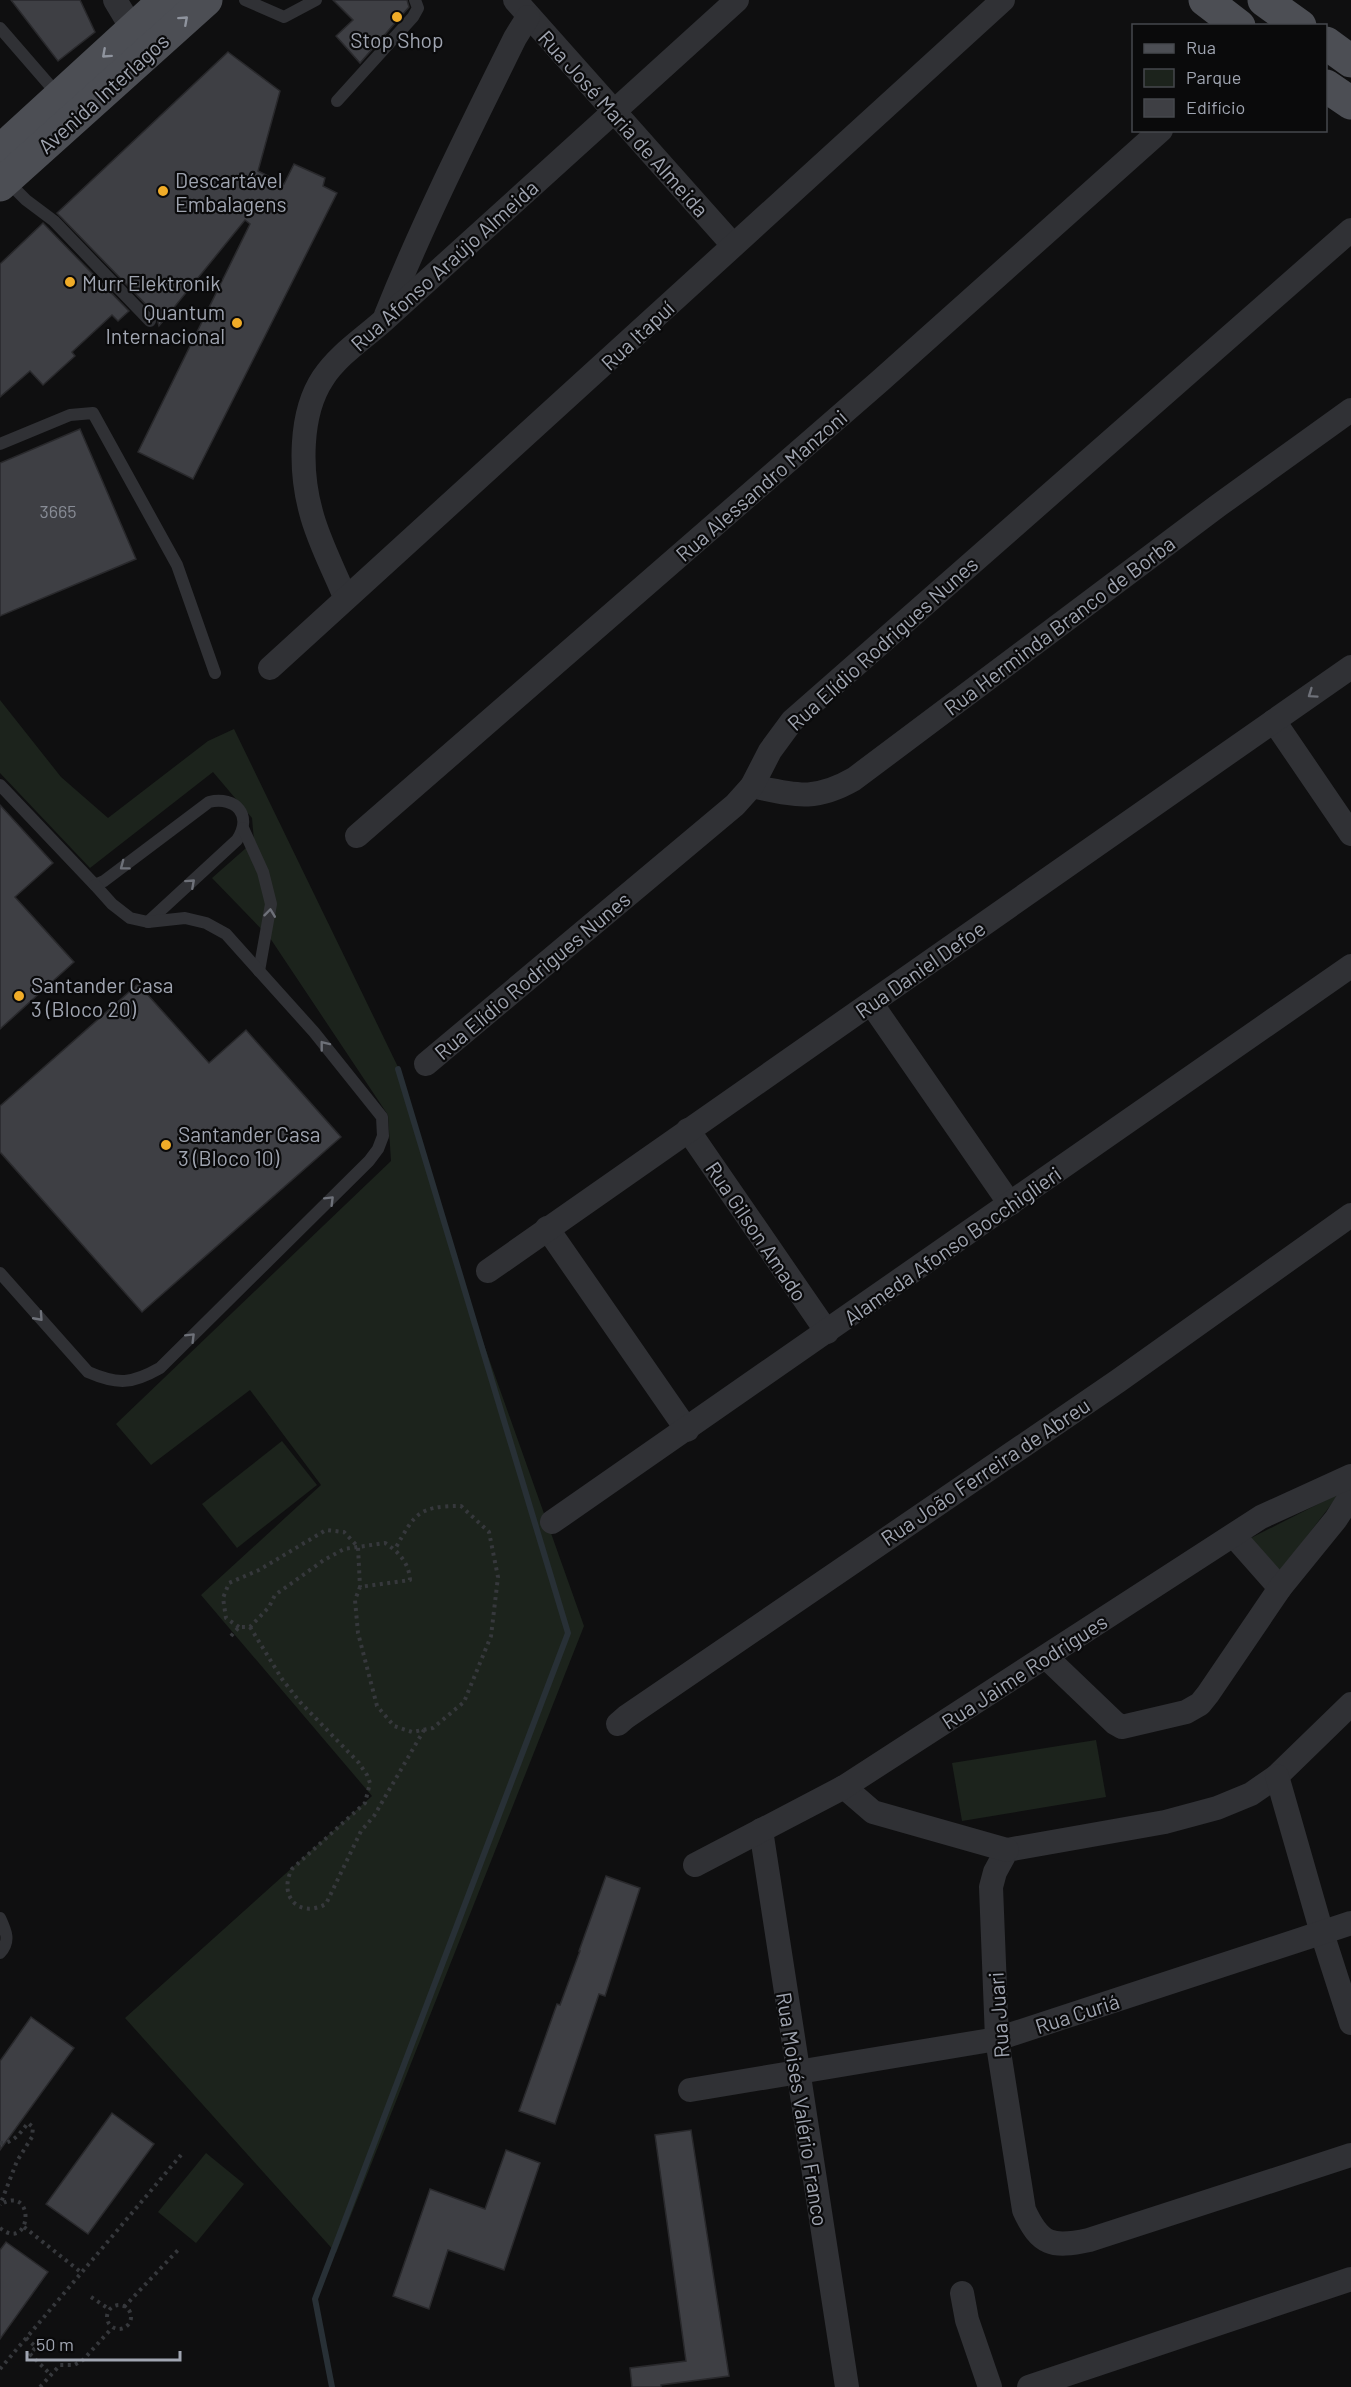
<svg xmlns="http://www.w3.org/2000/svg" width="1351" height="2387" viewBox="0 0 1351 2387" font-family="Barlow,sans-serif">
  <style>
    .green { fill: #1c231c }
    .lines { fill: none; stroke-linecap: round; stroke-linejoin: round }
    .stream { stroke: #283036; stroke-width: 6 }
    .building { fill: #3e3f44; stroke: #29292c; stroke-width: 1.5 }
    .path { stroke: #36383c; stroke-width: 4; stroke-dasharray: 3 4.5; stroke-linecap: butt }
    .service { stroke: #303135; stroke-width: 12 }
    .minor { stroke: #303135; stroke-width: 24 }
    .primary { stroke: #4c4e54; stroke-width: 33 }
    .oneway { stroke: #8f949e }
    .oneway2 { stroke: #6e7179 }
    .poi-dot { fill: #f0ac28; stroke: #0a0a0b; stroke-width: 2 }
    .labels { text-anchor: middle; dominant-baseline: central; stroke-width: 4.5; stroke-linejoin: round; paint-order: stroke }
    .number-label { font-size: 18px; fill: #888c96 }
    .poi-label { font-size: 21px; fill: #a0a5b1; stroke: #0a0a0b; text-anchor: start }
    .street-label { font-size: 21px; fill: #a0a5b1; stroke: #0a0a0b }
  </style>
  <rect width="100%" height="100%" fill="#0f0f10"/>
  <g class="green">
    <path d="M 0,700 L 61,777 L 108,818 L 208,741 L 234,729 L 398,1067 L 483,1342 L 584,1626 L 336,2253 L 125,2018 L 372,1796 L 201,1595 L 321,1485 L 250,1390 L 151,1465 L 116,1424 L 391,1161 L 388,1115 L 270,938 L 212,878 L 254,841 L 252,818 L 213,772 L 90,868 L 0,773 Z"/>
    <path d="M 282,1441 L 317,1485 L 237,1548 L 202,1504 Z"/>
    <path d="M 1340,1493 L 1278,1574 L 1249,1539 Z"/>
    <path d="M 1096,1740 L 1106,1797 L 962,1821 L 952,1763 Z"/>
    <path d="M 206,2153 L 244,2184 L 196,2243 L 158,2212 Z"/>
  </g>
  <g class="lines">
    <path class="stream" d="M 332,2387 L 315,2299 L 568,1633 L 398,1069"/>
  </g>
  <g class="building">
    <path d="M 11,0 L 80,0 L 95,32 L 58,61 Z"/>
    <path d="M 333,0 L 407,0 L 409,7 L 360,63 L 336,36 L 353,20 Z"/>
    <path d="M 228,52 L 280,91 L 258,171 L 284,184 L 294,164 L 325,178 L 323,186 L 337,193 L 193,479 L 138,452 L 250,224 L 245,220 L 159,326 L 156,315 L 57,213 Z"/>
    <path d="M 43,223 L 129,311 L 118,321 L 112,315 L 72,352 L 75,356 L 43,385 L 30,371 L 0,397 L 0,264 Z"/>
    <path d="M 80,429 L 136,559 L 0,616 L 0,463 Z"/>
    <path d="M 0,805 L 53,863 L 15,897 L 74,962 L 0,1029 Z"/>
    <path d="M 138,984 L 209,1063 L 246,1030 L 341,1137 L 142,1312 L 0,1152 L 0,1106 Z"/>
    <path d="M 606,1876 L 640,1888 L 605,1996 L 599,1994 L 555,2124 L 519,2111 L 557,2004 L 560,2005 L 580,1951 L 579,1951 Z"/>
    <path d="M 31,2017 L 74,2048 L 0,2150 L 0,2061 Z"/>
    <path d="M 112,2113 L 154,2144 L 88,2234 L 46,2204 Z"/>
    <path d="M 691,2130 L 729,2376 L 661,2385 L 661,2387 L 632,2387 L 630,2368 L 686,2361 L 655,2135 Z"/>
    <path d="M 506,2150 L 540,2163 L 504,2270 L 448,2250 L 429,2309 L 393,2296 L 430,2189 L 485,2209 Z"/>
    <path d="M 6,2242 L 48,2272 L 0,2339 L 0,2250 Z"/>
  </g>
  <g class="lines">
    <g class="path">
      <path d="M 239,1627 L 226,1618 L 223,1598 L 229,1583 L 259,1570 L 326,1530 L 344,1532 L 358,1547 L 360,1587"/>
      <path d="M 250,1627 L 282,1679 L 300,1702 L 359,1763 L 367,1775 L 370,1783 L 365,1803 L 292,1869 C 278,1895 298,1919 326,1904 L 361,1831 L 374,1816 L 424,1730"/>
      <path d="M 231,1636 L 239,1627 L 250,1627 L 269,1607 L 275,1595 L 324,1560 L 344,1549 L 385,1543 C 399,1552 409,1563 410,1580 L 360,1587 L 355,1600 L 358,1633 L 377,1706 L 394,1726 L 412,1732 L 433,1728 L 464,1702 L 491,1636 L 498,1577 L 489,1532 L 461,1506 C 417,1506 415,1514 395,1549"/>
      <path d="M 0,2143 C 13,2144 21,2132 28,2123 L 33,2127 L 32,2137 L 17,2161 L 0,2205"/>
      <path d="M 24,2227 L 82,2273"/>
      <path d="M 0,2228 C 32,2254 36,2182 0,2205"/>
      <path d="M 91,2297 L 109,2309"/>
      <circle cx="119" cy="2317" r="12"/>
      <path d="M 124,2307 L 178,2250"/>
      <path d="M 26,2338 L 36,2347 L 30,2354 L 51,2375"/>
      <path d="M 0,2369 L 181,2155"/>
      <path d="M 40,2387 L 60,2365 L 74,2365 L 83,2360 L 112,2328"/>
    </g>
    <g class="service">
      <path d="M 245,0 L 284,17 L 316,0"/>
      <path d="M 0,28 L 59,96"/>
      <path d="M 337,101 L 413,17 L 418,8 L 415,0"/>
      <path d="M 7,181 L 26,200 L 54,221 L 150,321"/>
      <path d="M 0,444 L 70,415 L 93,413 L 177,565 L 215,673"/>
      <path d="M 0,785 L 95,885 L 104,881 L 209,802 C 236,796 253,815 237,840 L 148,922"/>
      <path d="M 243,828 L 263,872 L 271,904 L 259,971"/>
      <path d="M 0,1273 L 88,1372 C 118,1385 132,1384 160,1368 L 369,1161 L 378,1149 L 383,1136 L 382,1117 L 314,1032 L 226,934 L 206,923 L 185,918 L 148,922 L 130,918 L 112,904 L 95,885"/>
      <path d="M 0,1918 C 6,1931 11,1941 0,1953"/>
    </g>
    <g class="minor">
      <path d="M 115,0 L 133,30"/>
      <path d="M 515,0 L 733,245"/>
      <path d="M 386,315 C 424,220 470,129 515,38 L 528,17"/>
      <path d="M 345,597 C 334,570 318,540 311,512 C 300,472 299,414 323,378 C 338,355 363,339 383,321 L 737,0"/>
      <path d="M 270,668 L 1003,0"/>
      <path d="M 1274,721 L 1351,834"/>
      <path d="M 752,786 C 795,795 814,802 854,779 L 1219,505 L 1351,410"/>
      <path d="M 357,836 L 880,381 L 1161,130"/>
      <path d="M 871,1003 L 1010,1204"/>
      <path d="M 426,1064 L 735,805 L 752,786 L 770,751 L 792,721 L 1351,230"/>
      <path d="M 688,1130 L 827,1332"/>
      <path d="M 547,1228 L 687,1430"/>
      <path d="M 488,1271 L 1351,667"/>
      <path d="M 552,1522 L 1351,966"/>
      <path d="M 1234,1536 L 1280,1588"/>
      <path d="M 1046,1657 L 1115,1723 L 1122,1727 L 1186,1712 L 1200,1704 L 1208,1694 L 1280,1588 L 1336,1519 L 1351,1495"/>
      <path d="M 1351,1704 L 1277,1776 L 1251,1794 L 1217,1808 L 1165,1822 L 1007,1850 L 995,1872 L 991,1887 L 997,2039 L 1024,2210 C 1040,2245 1052,2248 1089,2240 L 1351,2155"/>
      <path d="M 618,1724 L 626,1717 L 1118,1381 L 1351,1215"/>
      <path d="M 1277,1776 L 1322,1933 L 1351,2023"/>
      <path d="M 844,1787 L 873,1812 L 1007,1850"/>
      <path d="M 761,1830 L 847,2387"/>
      <path d="M 695,1865 L 844,1787 L 1261,1517 L 1351,1476"/>
      <path d="M 690,2090 L 997,2039 L 1351,1923"/>
      <path d="M 962,2293 L 967,2320 L 990,2387"/>
      <path d="M 1029,2387 L 1351,2279"/>
    </g>
    <g class="primary">
      <path d="M 1205,0 L 1239,26"/>
      <path d="M 1264,0 L 1300,26"/>
      <path d="M 1326,43 L 1351,61"/>
      <path d="M 1326,86 L 1351,103"/>
      <path d="M 0,151 L 165,0"/>
      <path d="M 0,185 L 206,0"/>
    </g>
  </g>
  <defs><path id="oneway-chevron" d="M-2-3.5L2.5 0L-2 3.5" fill="none" stroke-width="1.6" stroke-linecap="round" stroke-linejoin="round" transform="scale(1.5)"/></defs>
  <g class="oneway">
    <use href="#oneway-chevron" transform="translate(184 20) rotate(-42)"/>
    <use href="#oneway-chevron" transform="translate(106 54) rotate(138)"/>
  </g>
  <g class="oneway2">
    <use href="#oneway-chevron" transform="translate(1312 694) rotate(145)"/>
    <use href="#oneway-chevron" transform="translate(124 866) rotate(143)"/>
    <use href="#oneway-chevron" transform="translate(191 883) rotate(-42)"/>
    <use href="#oneway-chevron" transform="translate(270 913) rotate(-83)"/>
    <use href="#oneway-chevron" transform="translate(324 1045) rotate(-128)"/>
    <use href="#oneway-chevron" transform="translate(330 1200) rotate(-45)"/>
    <use href="#oneway-chevron" transform="translate(39 1317) rotate(48)"/>
    <use href="#oneway-chevron" transform="translate(191 1337) rotate(-45)"/>
  </g>
  <g class="poi-dot">
    <circle cx="397" cy="17" r="6"/>
    <circle cx="163" cy="191" r="6"/>
    <circle cx="70" cy="282" r="6"/>
    <circle cx="237" cy="323" r="6"/>
    <circle cx="19" cy="996" r="6"/>
    <circle cx="166" cy="1145" r="6"/>
  </g>
  <g class="labels">
    <g class="number-label">
      <text x="58" y="511">3665</text>
    </g>
    <g class="poi-label">
      <text x="397" y="39" text-anchor="middle">Stop Shop</text>
      <text x="175" y="179">Descartável<tspan x="175" dy="24">Embalagens</tspan></text>
      <text x="82" y="282">Murr Elektronik</text>
      <text x="225" y="311" text-anchor="end">Quantum<tspan x="225" dy="24">Internacional</tspan></text>
      <text x="31" y="984">Santander Casa<tspan x="31" dy="24">3 (Bloco 20)</tspan></text>
      <text x="178" y="1133">Santander Casa<tspan x="178" dy="24">3 (Bloco 10)</tspan></text>
    </g>
    <g class="street-label">
      <text transform="translate(103 93) rotate(-42)">Avenida Interlagos</text>
      <text transform="translate(624 123) rotate(48)">Rua José Maria de Almeida</text>
      <text transform="translate(444 265) rotate(-42)">Rua Afonso Araújo Almeida</text>
      <text transform="translate(637 335) rotate(-43)">Rua Itapuí</text>
      <text transform="translate(761 485) rotate(-41)">Rua Alessandro Manzoni</text>
      <text transform="translate(1059 625) rotate(-37)">Rua Herminda Branco de Borba</text>
      <text transform="translate(882 643) rotate(-42)">Rua Elídio Rodrigues Nunes</text>
      <text transform="translate(920 969) rotate(-35)">Rua Daniel Defoe</text>
      <text transform="translate(532 975) rotate(-40)">Rua Elídio Rodrigues Nunes</text>
      <text transform="translate(757 1231) rotate(56)">Rua Gilson Amado</text>
      <text transform="translate(952 1245) rotate(-35)">Alameda Afonso Bocchiglieri</text>
      <text transform="translate(985 1471) rotate(-34)">Rua João Ferreira de Abreu</text>
      <text transform="translate(1024 1671) rotate(-33)">Rua Jaime Rodrigues</text>
      <text transform="translate(1077 2013) rotate(-18)">Rua Curiá</text>
      <text transform="translate(998 2015) rotate(-94)">Rua Juari</text>
      <text transform="translate(803 2109) rotate(81)">Rua Moisés Valério Franco</text>
    </g>
  </g>
  <rect x="1132" y="24" width="195" height="108" fill="#0a0a0b" stroke="#46484d" stroke-width="1.5"/>
  <rect x="1144" y="44" width="30" height="9" fill="#4c4e54" stroke="#46484d" stroke-width="1.5"/>
  <text x="1186" y="54" font-size="18" fill="#a0a5b1">Rua</text>
  <rect x="1144" y="69" width="30" height="18" fill="#1c231c" stroke="#46484d" stroke-width="1.5"/>
  <text x="1186" y="84" font-size="18" fill="#a0a5b1">Parque</text>
  <rect x="1144" y="99" width="30" height="18" fill="#3e3f44" stroke="#46484d" stroke-width="1.5"/>
  <text x="1186" y="114" font-size="18" fill="#a0a5b1">Edifício</text>
  <path d="M27 2351v9h153v-9" fill="none" stroke="#a0a5b1" stroke-width="3"/>
  <text x="36" y="2351" font-size="18" fill="#a0a5b1" stroke="#0a0a0b" stroke-width="4.5" paint-order="stroke">50 m</text>
</svg>
